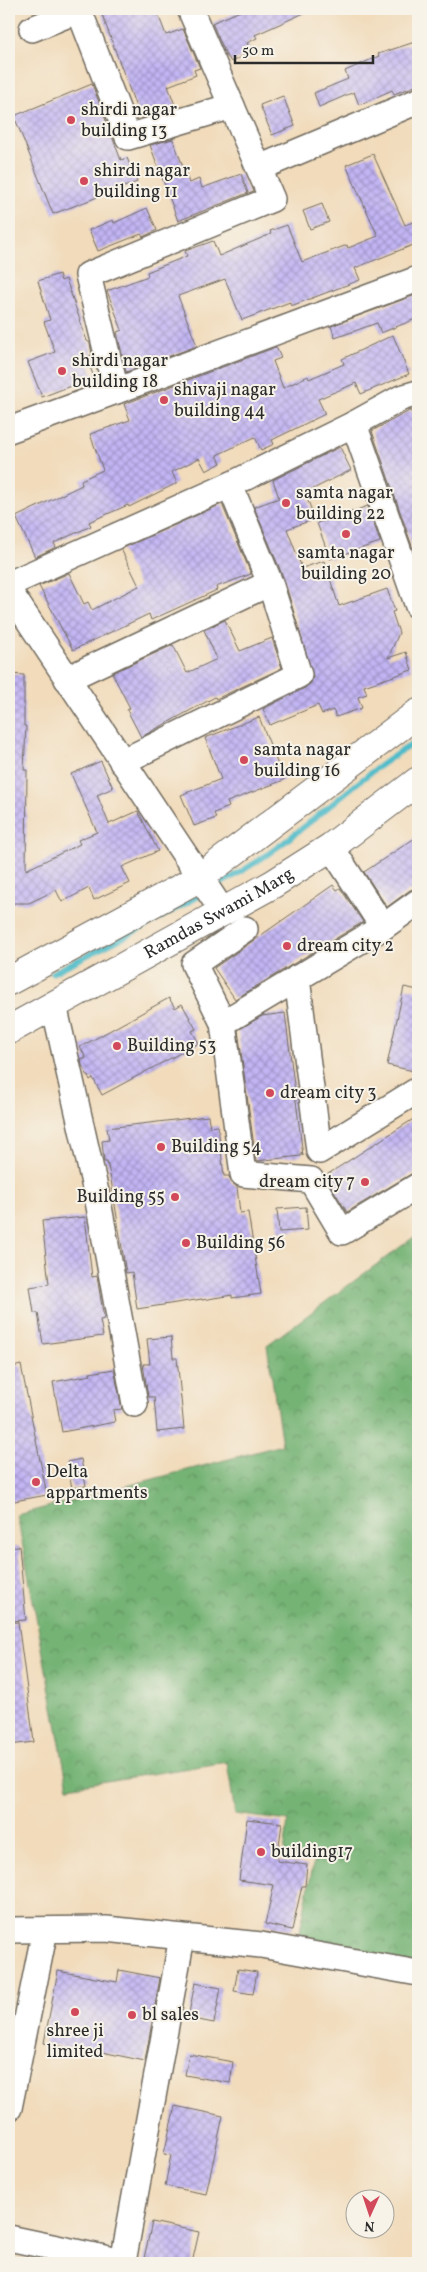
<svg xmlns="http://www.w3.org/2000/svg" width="427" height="2272" viewBox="0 0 427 2272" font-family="Vollkorn,serif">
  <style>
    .forest { fill: url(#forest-crowns); stroke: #506f50 }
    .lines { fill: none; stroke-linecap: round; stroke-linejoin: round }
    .stream { stroke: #4fbcc9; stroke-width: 5.5 }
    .building { fill: url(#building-cross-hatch) }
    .minor-casing { stroke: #70695d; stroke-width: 28 }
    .major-casing { stroke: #70695d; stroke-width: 30 }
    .minor { stroke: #fff; stroke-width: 25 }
    .major { stroke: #fff; stroke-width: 28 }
    .poi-dot { fill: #d1495b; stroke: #f7f3e8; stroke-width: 2 }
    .labels { text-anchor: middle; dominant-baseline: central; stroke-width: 4; stroke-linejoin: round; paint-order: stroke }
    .poi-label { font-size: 18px; fill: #2b2b2b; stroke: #f7f3e8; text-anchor: start }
    .street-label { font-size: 18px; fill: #2b2b2b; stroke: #f7f3e8 }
  </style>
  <defs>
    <pattern id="forest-crowns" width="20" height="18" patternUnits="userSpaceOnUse" patternTransform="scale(1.25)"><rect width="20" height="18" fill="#75b374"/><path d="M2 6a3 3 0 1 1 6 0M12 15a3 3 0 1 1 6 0" fill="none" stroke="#60925f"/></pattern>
    <pattern id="building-cross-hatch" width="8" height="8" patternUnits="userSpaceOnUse" patternTransform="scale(1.25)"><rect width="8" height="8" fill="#c2b5f4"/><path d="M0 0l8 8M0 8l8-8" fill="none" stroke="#9e93c6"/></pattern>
  </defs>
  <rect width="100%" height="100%" fill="#f7f3e8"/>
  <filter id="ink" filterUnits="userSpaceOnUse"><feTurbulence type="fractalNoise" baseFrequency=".02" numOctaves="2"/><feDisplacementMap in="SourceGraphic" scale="10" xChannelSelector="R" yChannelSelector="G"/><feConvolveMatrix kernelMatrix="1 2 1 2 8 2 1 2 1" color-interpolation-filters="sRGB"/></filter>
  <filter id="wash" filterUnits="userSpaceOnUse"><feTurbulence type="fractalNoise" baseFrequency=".0096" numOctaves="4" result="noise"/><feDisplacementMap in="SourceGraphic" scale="20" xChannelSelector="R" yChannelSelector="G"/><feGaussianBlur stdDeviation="1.12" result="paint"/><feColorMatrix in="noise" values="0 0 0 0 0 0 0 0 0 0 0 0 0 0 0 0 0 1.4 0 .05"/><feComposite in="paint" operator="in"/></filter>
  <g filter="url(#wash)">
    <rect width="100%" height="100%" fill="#f1dbbb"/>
    <path class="forest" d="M 418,1234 L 418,1725 L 414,1844 L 418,1844 L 418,1973 L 296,1951 L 314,1860 L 284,1854 L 288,1821 L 235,1814 L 227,1762 L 68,1787 L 17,1515 L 282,1445 L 267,1345 Z"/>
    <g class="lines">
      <g class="stream">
        <path d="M 213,888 C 242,872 270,854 296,833 C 337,802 373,766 418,741"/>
        <path d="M 52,973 L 136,931 L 203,894"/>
      </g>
    </g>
    <g id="blocks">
      <g class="building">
        <path d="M 100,9 L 156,9 L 166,35 L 183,29 L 200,68 L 194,70 L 196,75 L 168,86 L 176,108 L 140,118 Z"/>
        <path d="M 245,9 L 313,9 L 255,35 L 257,38 L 247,43 L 251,52 L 231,62 L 228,57 L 227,57 L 212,23 Z"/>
        <path d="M 418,41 L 418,85 L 394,94 L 392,90 L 359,105 L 354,92 L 319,107 L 314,93 L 348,79 L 345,71 L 379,56 L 378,54 Z"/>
        <path d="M 92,84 L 121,160 L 127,158 L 137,182 L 53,214 L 14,116 Z"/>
        <path d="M 283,96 L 295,126 L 272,135 L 260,105 Z"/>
        <path d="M 173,139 L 189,183 L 199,179 L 202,188 L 241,174 L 248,193 L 178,221 L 150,145 Z"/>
        <path d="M 373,154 L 405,225 L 413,222 L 418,235 L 418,243 L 355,268 L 360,280 L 291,306 L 290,302 L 242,320 L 225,279 L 178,296 L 197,346 L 126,372 L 117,332 L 122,330 L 107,291 L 148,276 L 147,272 L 187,256 L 185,251 L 213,241 L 219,256 L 271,234 L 270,231 L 287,225 L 302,262 L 347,245 L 348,248 L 378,236 L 346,165 Z"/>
        <path d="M 322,204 L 329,222 L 310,229 L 303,211 Z"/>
        <path d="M 147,208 L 157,230 L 143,237 L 141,234 L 98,251 L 89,230 L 113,220 L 114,223 Z"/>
        <path d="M 59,274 L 61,281 L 66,279 L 87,341 L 90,343 L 92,355 L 86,357 L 94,377 L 42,397 L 28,362 L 55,352 L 44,322 L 50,320 L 38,281 Z"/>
        <path d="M 418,294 L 418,318 L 381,333 L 377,323 L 335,338 L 331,326 Z"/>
        <path d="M 393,335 L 409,374 L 361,394 L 356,383 L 318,399 L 325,414 L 272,440 L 274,444 L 261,450 L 255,437 L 217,455 L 221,463 L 206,471 L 199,458 L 172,472 L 177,483 L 129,507 L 128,505 L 89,522 L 91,526 L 54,543 L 56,547 L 35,557 L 16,517 L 82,485 L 81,480 L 103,470 L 90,434 L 130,420 L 124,404 L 276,347 L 281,358 L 273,361 L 283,388 L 308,376 L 309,379 L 344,364 L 342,359 Z"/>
        <path d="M 411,410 L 412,413 L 418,411 L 418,563 L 372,431 Z"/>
        <path d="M 340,447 L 351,470 L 305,493 L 315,519 L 287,529 L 302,568 L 324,561 L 339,606 L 387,589 L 395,611 L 392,612 L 399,633 L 388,658 L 406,652 L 412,670 L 364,686 L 367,694 L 358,697 L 362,708 L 336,717 L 333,710 L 322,714 L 318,705 L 270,725 L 263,709 L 305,688 L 311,683 L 313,677 L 284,579 L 254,507 L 279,498 L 273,480 Z"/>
        <path d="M 222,504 L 251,574 L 216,587 L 217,590 L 151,620 L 149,614 L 73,650 L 39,586 L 69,573 L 84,604 L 88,602 L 92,610 L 139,586 L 121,549 Z"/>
        <path d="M 368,506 L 380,542 L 330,559 L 317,523 Z"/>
        <path d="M 225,620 L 240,651 L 272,638 L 282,668 L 216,699 L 215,697 L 141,737 L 127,710 L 130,708 L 112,673 L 173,645 L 187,673 L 217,659 L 204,630 Z"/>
        <path d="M 9,674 L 24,675 L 24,726 L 26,726 L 24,770 L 27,770 L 26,870 L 80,844 L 78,840 L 97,832 L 71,774 L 101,761 L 113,788 L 97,795 L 109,824 L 138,811 L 158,851 L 122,867 L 130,883 L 94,900 L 89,888 L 62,902 L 56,890 L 29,903 L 9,903 Z"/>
        <path d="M 259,717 L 284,780 L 227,802 L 229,807 L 214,813 L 216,818 L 194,826 L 181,795 L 221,779 L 205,738 Z"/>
        <path d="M 418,836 L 418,888 L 410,890 L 387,907 L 364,872 Z"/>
        <path d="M 333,885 L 337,890 L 340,888 L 363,922 L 235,999 L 214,968 Z"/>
        <path d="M 404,987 L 418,990 L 418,1072 L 387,1065 Z"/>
        <path d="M 169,998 L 175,1008 L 182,1004 L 196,1029 L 192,1031 L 199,1043 L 102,1095 L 93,1078 L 90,1080 L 82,1065 L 81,1060 L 86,1058 L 80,1047 Z"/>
        <path d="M 285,1013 L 303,1156 L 301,1152 L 301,1156 L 256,1161 L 238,1030 L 262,1016 Z"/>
        <path d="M 208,1116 L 210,1127 L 218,1126 L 224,1176 L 229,1176 L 231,1182 L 237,1187 L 240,1213 L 248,1212 L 261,1294 L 232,1298 L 232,1295 L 202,1300 L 202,1299 L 137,1309 L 132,1272 L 126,1273 L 111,1180 L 107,1162 L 104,1162 L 102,1141 L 109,1140 L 107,1128 Z"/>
        <path d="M 418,1116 L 418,1172 L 411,1174 L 347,1212 L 325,1176 Z"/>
        <path d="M 306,1207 L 308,1230 L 279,1232 L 277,1209 Z"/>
        <path d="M 85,1217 L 92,1277 L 97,1276 L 104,1319 L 100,1320 L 103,1336 L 43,1344 L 38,1313 L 34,1313 L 30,1287 L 49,1284 L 42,1221 Z"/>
        <path d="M 171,1337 L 173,1358 L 177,1358 L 184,1429 L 157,1432 L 154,1397 L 148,1397 L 143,1364 L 150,1364 L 147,1339 Z"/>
        <path d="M 21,1365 L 47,1495 L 9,1502 L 9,1368 Z"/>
        <path d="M 114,1369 L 122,1409 L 113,1410 L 115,1422 L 62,1432 L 53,1382 L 91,1375 L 90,1373 Z"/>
        <path d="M 81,1459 L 86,1486 L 72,1488 L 67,1462 Z"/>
        <path d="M 19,1546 L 26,1620 L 9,1621 L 9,1547 Z"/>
        <path d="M 18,1622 L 34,1742 L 9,1745 L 9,1623 Z"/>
        <path d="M 247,1819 L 282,1823 L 277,1861 L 307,1865 L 305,1886 L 302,1886 L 292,1930 L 265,1924 L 274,1885 L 239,1880 Z"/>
        <path d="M 238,1969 L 257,1972 L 253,1994 L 234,1991 Z"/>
        <path d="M 119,1970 L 160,1978 L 145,2061 L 92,2050 L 91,2053 L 44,2043 L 58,1971 L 117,1982 Z"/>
        <path d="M 195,1983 L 221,1988 L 214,2023 L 188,2018 Z"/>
        <path d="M 189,2054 L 233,2062 L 230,2083 L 185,2075 Z"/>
        <path d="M 175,2106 L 223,2116 L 206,2194 L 165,2186 L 171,2155 L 164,2154 Z"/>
        <path d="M 152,2222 L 199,2232 L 192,2263 L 143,2263 Z"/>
      </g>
    </g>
  </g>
  <g filter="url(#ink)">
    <use href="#blocks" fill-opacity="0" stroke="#70695d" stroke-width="1"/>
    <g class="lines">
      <g class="minor-casing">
        <g id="minor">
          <path d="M 32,29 L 79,10 L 128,137 L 232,106"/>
          <path d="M 259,168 L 418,101"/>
          <path d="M 116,391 L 418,279"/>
          <path d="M 354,424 L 401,398 L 418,393"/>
          <path d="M 9,430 L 116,391 L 88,275 L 272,199 L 190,9"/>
          <path d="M 9,584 L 230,485 L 354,424 L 418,606"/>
          <path d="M 9,591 L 223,912"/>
          <path d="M 67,679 L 270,583 L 230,485"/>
          <path d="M 122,762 L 299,675 L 270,583"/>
          <path d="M 331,847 L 383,927"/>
          <path d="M 418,902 L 383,927 L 223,1023 L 243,1174 L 311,1180 L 342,1232 L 418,1186"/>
          <path d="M 297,978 L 319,1151 L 418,1090"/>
          <path d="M 54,1005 L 98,1201 L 135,1404"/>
          <path d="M 223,1023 L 194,964 L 245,929"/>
          <path d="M 9,1930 L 106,1929 L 261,1945 L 418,1973"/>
          <path d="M 9,2108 L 45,1930"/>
          <path d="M 9,2238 L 123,2262 L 182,1937"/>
        </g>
      </g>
      <g class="major-casing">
        <g id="major">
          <path d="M 9,981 L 199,878 L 418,713"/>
          <path id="s1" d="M 9,1030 L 273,884 L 331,847 L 418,781"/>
        </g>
      </g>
      <use href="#minor" class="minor"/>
      <use href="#major" class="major"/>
    </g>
  </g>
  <g class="poi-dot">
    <circle cx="71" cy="120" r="5"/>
    <circle cx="84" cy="181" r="5"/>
    <circle cx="62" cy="371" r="5"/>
    <circle cx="164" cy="400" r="5"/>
    <circle cx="286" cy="503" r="5"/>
    <circle cx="346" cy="534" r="5"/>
    <circle cx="244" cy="760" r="5"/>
    <circle cx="287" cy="946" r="5"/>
    <circle cx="117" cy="1046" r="5"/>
    <circle cx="270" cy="1093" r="5"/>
    <circle cx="161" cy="1147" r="5"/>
    <circle cx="365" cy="1182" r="5"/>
    <circle cx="175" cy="1197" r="5"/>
    <circle cx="186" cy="1243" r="5"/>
    <circle cx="36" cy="1482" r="5"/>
    <circle cx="261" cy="1852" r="5"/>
    <circle cx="75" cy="2012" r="5"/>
    <circle cx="132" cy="2015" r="5"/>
  </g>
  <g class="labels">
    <g class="poi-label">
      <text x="81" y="110">shirdi nagar<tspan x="81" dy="21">building 13</tspan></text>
      <text x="94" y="171">shirdi nagar<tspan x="94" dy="21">building 11</tspan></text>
      <text x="72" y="361">shirdi nagar<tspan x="72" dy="21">building 18</tspan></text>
      <text x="174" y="390">shivaji nagar<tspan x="174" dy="21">building 44</tspan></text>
      <text x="296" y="493">samta nagar<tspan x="296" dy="21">building 22</tspan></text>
      <text x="346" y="553" text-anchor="middle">samta nagar<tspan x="346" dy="21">building 20</tspan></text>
      <text x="254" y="750">samta nagar<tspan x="254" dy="21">building 16</tspan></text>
      <text x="297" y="946">dream city 2</text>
      <text x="127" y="1046">Building 53</text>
      <text x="280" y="1093">dream city 3</text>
      <text x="171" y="1147">Building 54</text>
      <text x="355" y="1182" text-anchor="end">dream city 7</text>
      <text x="165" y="1197" text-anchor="end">Building 55</text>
      <text x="196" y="1243">Building 56</text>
      <text x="46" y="1472">Delta<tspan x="46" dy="21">appartments</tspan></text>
      <text x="271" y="1852">building17</text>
      <text x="142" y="2015">bl sales</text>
      <text x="75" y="2031" text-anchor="middle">shree ji<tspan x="75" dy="21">limited</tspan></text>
    </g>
    <g class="street-label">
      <text stroke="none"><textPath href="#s1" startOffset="240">Ramdas Swami Marg</textPath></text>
    </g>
  </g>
  <rect width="427" height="2272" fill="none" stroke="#f7f3e8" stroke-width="30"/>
  <g transform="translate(370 2214) rotate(183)"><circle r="24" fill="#f7f3e8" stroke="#a5a39c"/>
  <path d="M0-4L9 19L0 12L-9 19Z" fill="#d1495b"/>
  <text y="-8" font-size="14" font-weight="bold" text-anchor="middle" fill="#2b2b2b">N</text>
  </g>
  <path d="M235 55v8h138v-8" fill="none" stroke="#2b2b2b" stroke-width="2.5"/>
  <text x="242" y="55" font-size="15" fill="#2b2b2b" stroke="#f7f3e8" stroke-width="4" paint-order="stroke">50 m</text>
</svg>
